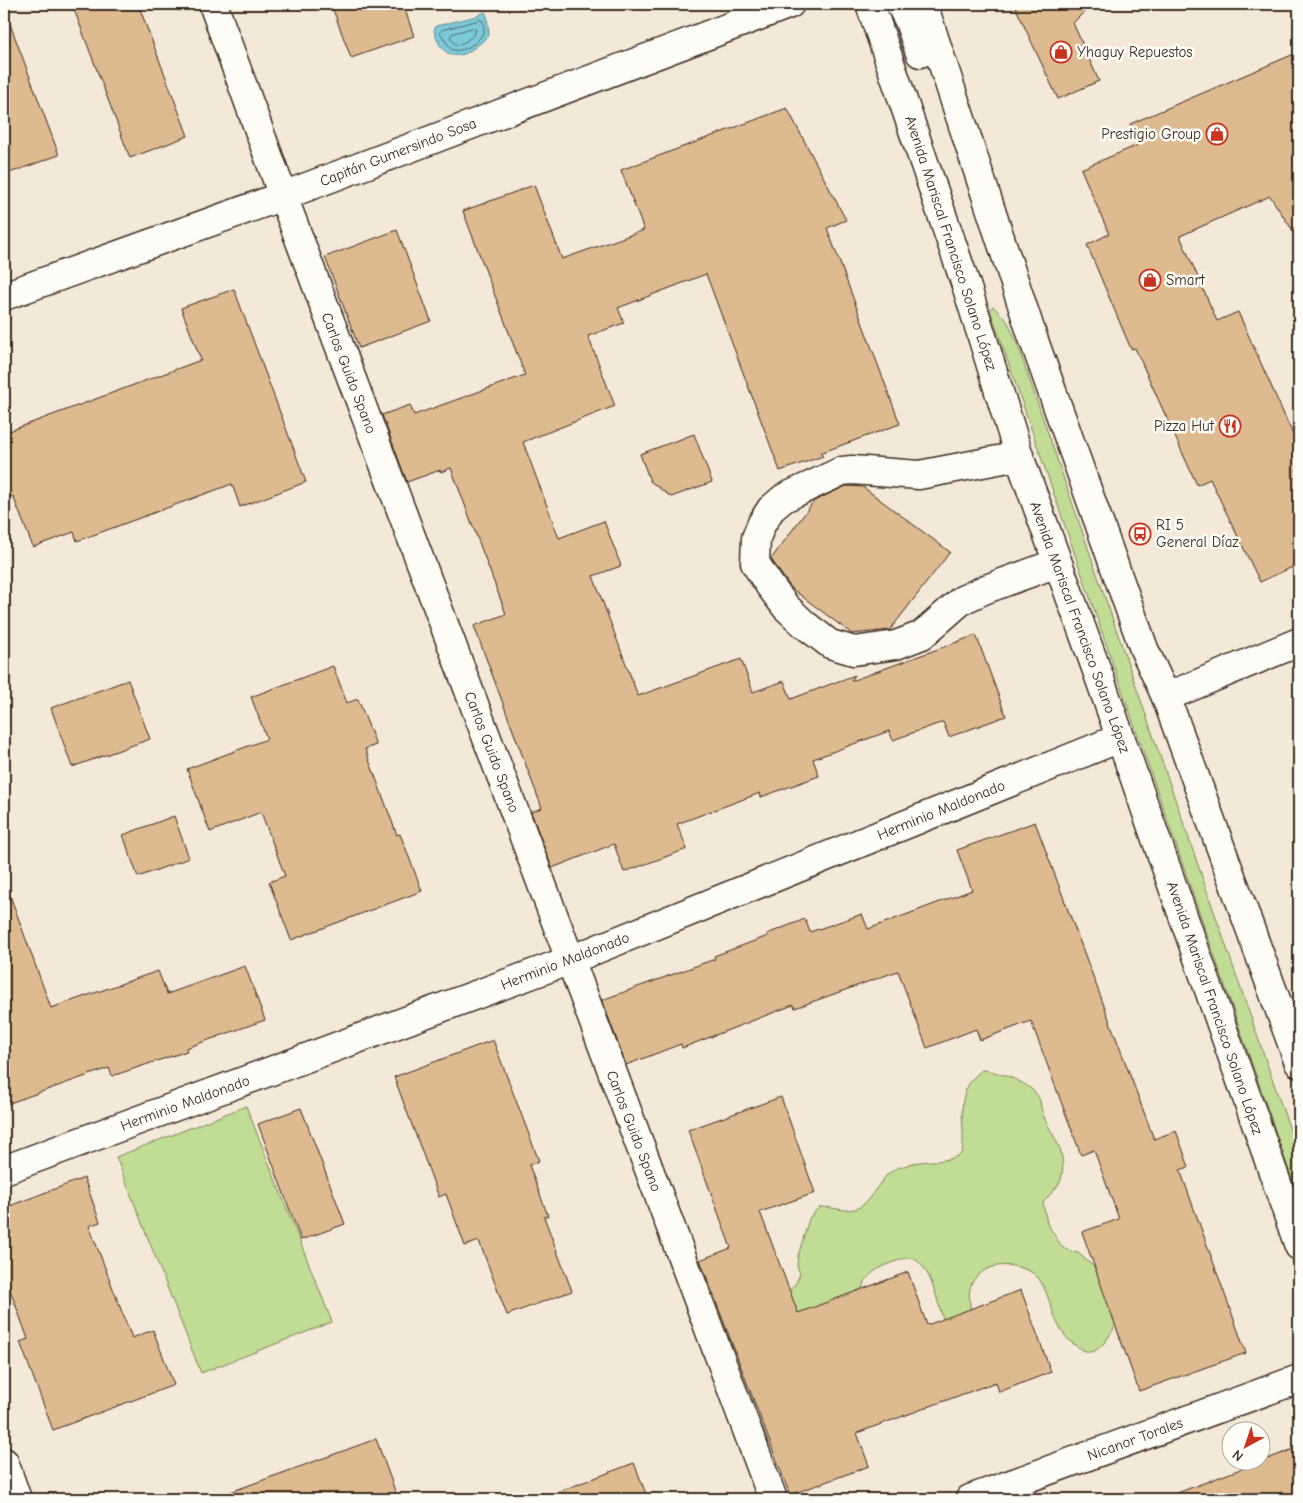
<svg xmlns="http://www.w3.org/2000/svg" width="1303" height="1503" viewBox="0 0 1303 1503" font-family="'Comic Neue',sans-serif">
  <style>
    .green { fill: #c1dd95; stroke: #7e845a }
    .water { fill: #7bc9d9; stroke: #61898e }
    .lines { fill: none; stroke-linecap: round; stroke-linejoin: round }
    .shore { stroke: #556a69; stroke-width: 1 }
    .building { fill: #deba90; stroke: #3b2a1e }
    .minor-casing { stroke: #3b2a1e; stroke-width: 31 }
    .trunk-casing { stroke: #3b2a1e; stroke-width: 31 }
    .minor { stroke: #fdfcf7; stroke-width: 28 }
    .trunk { stroke: #fdfcf7; stroke-width: 28 }
    .labels { text-anchor: middle; dominant-baseline: central; stroke-width: 5; stroke-linejoin: round; paint-order: stroke }
    .poi-label { font-size: 15px; fill: #3b2a1e; stroke: #fdfcf7; text-anchor: start }
    .street-label { font-size: 15px; fill: #3b2a1e; stroke: #fdfcf7 }
  </style>
  <rect width="100%" height="100%" fill="#f4e8d8"/>
  <filter id="ink" filterUnits="userSpaceOnUse"><feTurbulence type="fractalNoise" baseFrequency=".02" numOctaves="2"/><feDisplacementMap in="SourceGraphic" scale="10" xChannelSelector="R" yChannelSelector="G"/><feConvolveMatrix kernelMatrix="1 2 1 2 8 2 1 2 1" color-interpolation-filters="sRGB"/></filter>
  <g filter="url(#ink)">
    <g class="green">
      <path d="M 993,306 L 1007,321 L 1014,335 L 1299,1156 L 1299,1199 L 990,310 Z"/>
      <path d="M 982,1070 C 997,1071 1028,1082 1037,1095 C 1042,1101 1040,1110 1044,1117 C 1053,1138 1066,1149 1062,1175 C 1061,1186 1049,1194 1043,1203 L 1047,1223 L 1062,1247 L 1070,1251 L 1078,1253 L 1099,1271 L 1122,1313 C 1116,1324 1103,1353 1089,1352 C 1084,1351 1079,1348 1075,1345 C 1048,1327 1053,1285 1031,1272 C 1011,1261 981,1263 971,1285 C 968,1293 970,1304 971,1312 L 943,1319 C 938,1304 930,1262 911,1258 C 904,1257 895,1262 889,1264 C 874,1270 867,1275 861,1290 L 747,1366 L 733,1354 L 727,1346 L 730,1337 L 767,1316 L 796,1283 L 800,1274 L 797,1265 L 798,1256 L 809,1219 L 814,1212 L 821,1207 C 832,1207 844,1212 855,1209 C 870,1205 878,1180 892,1171 C 896,1168 902,1167 907,1165 C 925,1158 946,1165 962,1153 C 967,1121 951,1094 982,1070 Z"/>
      <path d="M 246,1106 L 332,1322 L 201,1373 L 116,1157 Z"/>
    </g>
    <path class="water" d="M 485,12 L 487,16 L 489,36 L 486,37 C 483,42 479,44 474,48 C 454,64 439,52 434,30 L 436,26 L 477,16 Z"/>
    <g class="lines">
      <g class="shore">
        <path d="M 480,20 L 483,21 C 483,24 484,27 484,30 C 482,41 461,55 451,49 L 440,33 L 442,30 Z"/>
        <path d="M 473,28 L 476,30 C 474,37 463,44 456,45 L 450,38 L 452,34 Z"/>
      </g>
    </g>
    <g class="building">
      <path d="M 72,4 L 138,4 L 188,136 L 130,158 Z"/>
      <path d="M 331,4 L 403,4 L 414,36 L 351,58 Z"/>
      <path d="M 1014,4 L 1092,4 L 1073,23 L 1099,81 L 1058,99 Z"/>
      <path d="M 4,16 L 7,16 L 59,155 L 4,175 Z"/>
      <path d="M 1299,52 L 1299,240 L 1270,196 L 1180,236 L 1217,321 L 1238,312 L 1299,448 L 1299,564 L 1260,582 L 1210,479 L 1197,485 L 1135,348 L 1131,349 L 1087,245 L 1109,234 L 1081,169 L 1138,145 L 1130,124 Z"/>
      <path d="M 787,108 L 846,220 L 827,228 L 900,424 L 820,453 L 823,456 L 780,471 L 706,274 L 618,308 L 624,323 L 588,336 L 615,406 L 523,442 L 559,538 L 604,521 L 621,566 L 593,576 L 638,696 L 741,659 L 753,692 L 784,681 L 791,699 L 855,675 L 851,681 L 976,635 L 1006,716 L 949,737 L 943,722 L 893,740 L 889,731 L 813,759 L 819,776 L 761,797 L 760,793 L 677,824 L 687,849 L 624,872 L 614,844 L 552,868 L 531,812 L 542,808 L 474,626 L 506,614 L 451,468 L 441,472 L 440,470 L 407,482 L 382,415 L 410,405 L 414,415 L 525,375 L 463,211 L 534,185 L 562,259 L 644,230 L 621,170 Z"/>
      <path d="M 397,230 L 431,321 L 359,348 L 325,257 Z"/>
      <path d="M 234,289 L 306,482 L 240,507 L 232,484 L 77,541 L 74,532 L 33,547 L 13,496 L 4,499 L 4,433 L 201,360 L 181,308 Z"/>
      <path d="M 694,434 L 712,482 L 671,497 L 650,481 L 640,454 Z"/>
      <path d="M 846,486 L 863,487 L 950,552 L 890,630 L 852,634 L 791,588 L 771,559 L 814,501 Z"/>
      <path d="M 333,666 L 347,703 L 358,699 L 376,745 L 365,749 L 397,835 L 400,834 L 422,891 L 291,940 L 269,882 L 285,876 L 261,812 L 210,832 L 187,769 L 267,739 L 251,697 Z"/>
      <path d="M 128,680 L 150,739 L 72,767 L 51,708 Z"/>
      <path d="M 174,816 L 189,858 L 138,877 L 123,835 Z"/>
      <path d="M 1035,822 L 1154,1139 L 1176,1131 L 1189,1167 L 1180,1170 L 1246,1353 L 1139,1391 L 1082,1232 L 1119,1219 L 1094,1150 L 1081,1155 L 1031,1021 L 980,1040 L 976,1029 L 927,1048 L 898,971 L 795,1008 L 793,1005 L 682,1048 L 681,1044 L 626,1065 L 602,1000 L 715,959 L 714,956 L 768,936 L 767,934 L 805,919 L 810,932 L 862,914 L 868,929 L 972,890 L 957,850 Z"/>
      <path d="M 8,890 L 51,1008 L 158,971 L 167,994 L 245,966 L 265,1020 L 186,1048 L 187,1051 L 112,1076 L 109,1068 L 4,1105 L 4,891 Z"/>
      <path d="M 493,1040 L 539,1161 L 529,1165 L 548,1216 L 544,1217 L 572,1291 L 507,1315 L 479,1241 L 465,1246 L 446,1194 L 439,1197 L 394,1077 Z"/>
      <path d="M 781,1097 L 815,1193 L 760,1212 L 798,1313 L 908,1272 L 927,1325 L 1021,1290 L 1051,1372 L 999,1392 L 996,1382 L 857,1433 L 869,1466 L 790,1495 L 700,1260 L 731,1248 L 688,1130 Z"/>
      <path d="M 301,1108 L 345,1224 L 301,1240 L 258,1124 Z"/>
      <path d="M 84,1178 L 100,1222 L 89,1226 L 132,1338 L 153,1330 L 174,1385 L 53,1430 L 20,1342 L 28,1339 L 4,1273 L 4,1208 Z"/>
      <path d="M 376,1439 L 398,1499 L 223,1499 L 222,1495 Z"/>
      <path d="M 1299,1447 L 1299,1499 L 1173,1499 L 1172,1495 Z"/>
      <path d="M 634,1463 L 648,1499 L 547,1499 L 547,1496 Z"/>
    </g>
    <g class="lines">
      <g class="minor-casing">
        <g id="minor">
          <path d="M 213,4 L 283,196 L 773,1499"/>
          <path d="M 4,296 L 283,196 L 790,4"/>
          <path d="M 1019,456 L 919,475 L 852,470 L 842,471 L 784,498 L 771,509 L 762,523 L 756,538 L 755,563 L 770,586 L 786,607 L 804,624 L 830,644 L 854,651 L 896,645 L 922,635 L 962,600 L 986,589 L 1057,563"/>
          <path d="M 1166,697 L 1299,642"/>
          <path d="M 4,1170 L 570,960 L 1120,738"/>
          <path d="M 4,1462 L 17,1499"/>
          <path d="M 970,1499 L 1299,1379"/>
        </g>
      </g>
      <g class="trunk-casing">
        <g id="trunk">
          <path d="M 870,4 L 967,288 L 1019,456 L 1096,668 L 1299,1246"/>
          <path d="M 900,4 L 909,21 L 920,53"/>
          <path d="M 923,4 L 1032,335 L 1144,649 L 1166,697 L 1299,1063"/>
        </g>
      </g>
      <use href="#minor" class="minor"/>
      <use href="#trunk" class="trunk"/>
    </g>
  </g>
  <defs>
    <g id="shop-ring" transform="scale(1.125)"><circle r="9.5" fill="#fdfcf7" stroke="#c8321e" stroke-width="1.5"/><path d="M-5-2.5h2.3a2.7 3.5 0 0 1 5.4 0H5L5.5 6h-11ZM-1.5-2.5h3a1.5 2.3 0 0 0-3 0Z" fill="#c8321e"/></g>
    <g id="restaurant-ring" transform="scale(1.125)"><circle r="9.5" fill="#fdfcf7" stroke="#c8321e" stroke-width="1.5"/><path d="M-5-6h1v4h1v-4h1v4h1v-4h1v5L-1.5 .5V6h-2V.5L-5-1ZM5-6V6H3V1.5H1.5Q1.5-4 5-6Z" fill="#c8321e"/></g>
    <g id="bus-ring" transform="scale(1.125)"><circle r="9.5" fill="#fdfcf7" stroke="#c8321e" stroke-width="1.5"/><path d="M-5-6H5V4H4V6H2V4H-2V6H-4V4H-5ZM-3.5-4V0h7V-4ZM-3.5 1.2v1.5H-2V1.2ZM2 1.2v1.5H3.5V1.2Z" fill="#c8321e"/></g>
  </defs>
  <g fill-rule="evenodd">
    <use href="#shop-ring" x="1061" y="52"/>
    <use href="#shop-ring" x="1217" y="134"/>
    <use href="#shop-ring" x="1150" y="280"/>
    <use href="#restaurant-ring" x="1230" y="426"/>
    <use href="#bus-ring" x="1140" y="534"/>
  </g>
  <g class="labels">
    <g class="poi-label">
      <text x="1077" y="52">Yhaguy Repuestos</text>
      <text x="1201" y="134" text-anchor="end">Prestigio Group</text>
      <text x="1166" y="280">Smart</text>
      <text x="1214" y="426" text-anchor="end">Pizza Hut</text>
      <text x="1156" y="525">RI 5<tspan x="1156" dy="17">General Díaz</tspan></text>
    </g>
    <g class="street-label">
      <text transform="translate(398 152) rotate(-21)">Capitán Gumersindo Sosa</text>
      <text transform="translate(951 243) rotate(72)">Avenida Mariscal Francisco Solano López</text>
      <text transform="translate(349 373) rotate(69)">Carlos Guido Spano</text>
      <text transform="translate(1080 627) rotate(70)">Avenida Mariscal Francisco Solano López</text>
      <text transform="translate(492 752) rotate(69)">Carlos Guido Spano</text>
      <text transform="translate(941 810) rotate(-22)">Herminio Maldonado</text>
      <text transform="translate(565 961) rotate(-21)">Herminio Maldonado</text>
      <text transform="translate(1215 1008) rotate(71)">Avenida Mariscal Francisco Solano López</text>
      <text transform="translate(185 1103) rotate(-20)">Herminio Maldonado</text>
      <text transform="translate(634 1131) rotate(69)">Carlos Guido Spano</text>
      <text transform="translate(1135 1439) rotate(-20)">Nicanor Torales</text>
    </g>
  </g>
  <rect width="1303" height="1503" fill="none" stroke="#fdfcf7" stroke-width="20"/>
  <rect x="10" y="10" width="1283" height="1483" fill="none" stroke="#3b2a1e" stroke-width="2" filter="url(#ink)"/>
  <g transform="translate(1246 1446) rotate(220)"><circle r="24" fill="#fdfcf7" stroke="#afa8a0"/>
  <path d="M0-4L9 19L0 12L-9 19Z" fill="#c8321e"/>
  <text y="-8" font-size="14" font-weight="bold" text-anchor="middle" fill="#3b2a1e">N</text>
  </g>
</svg>
